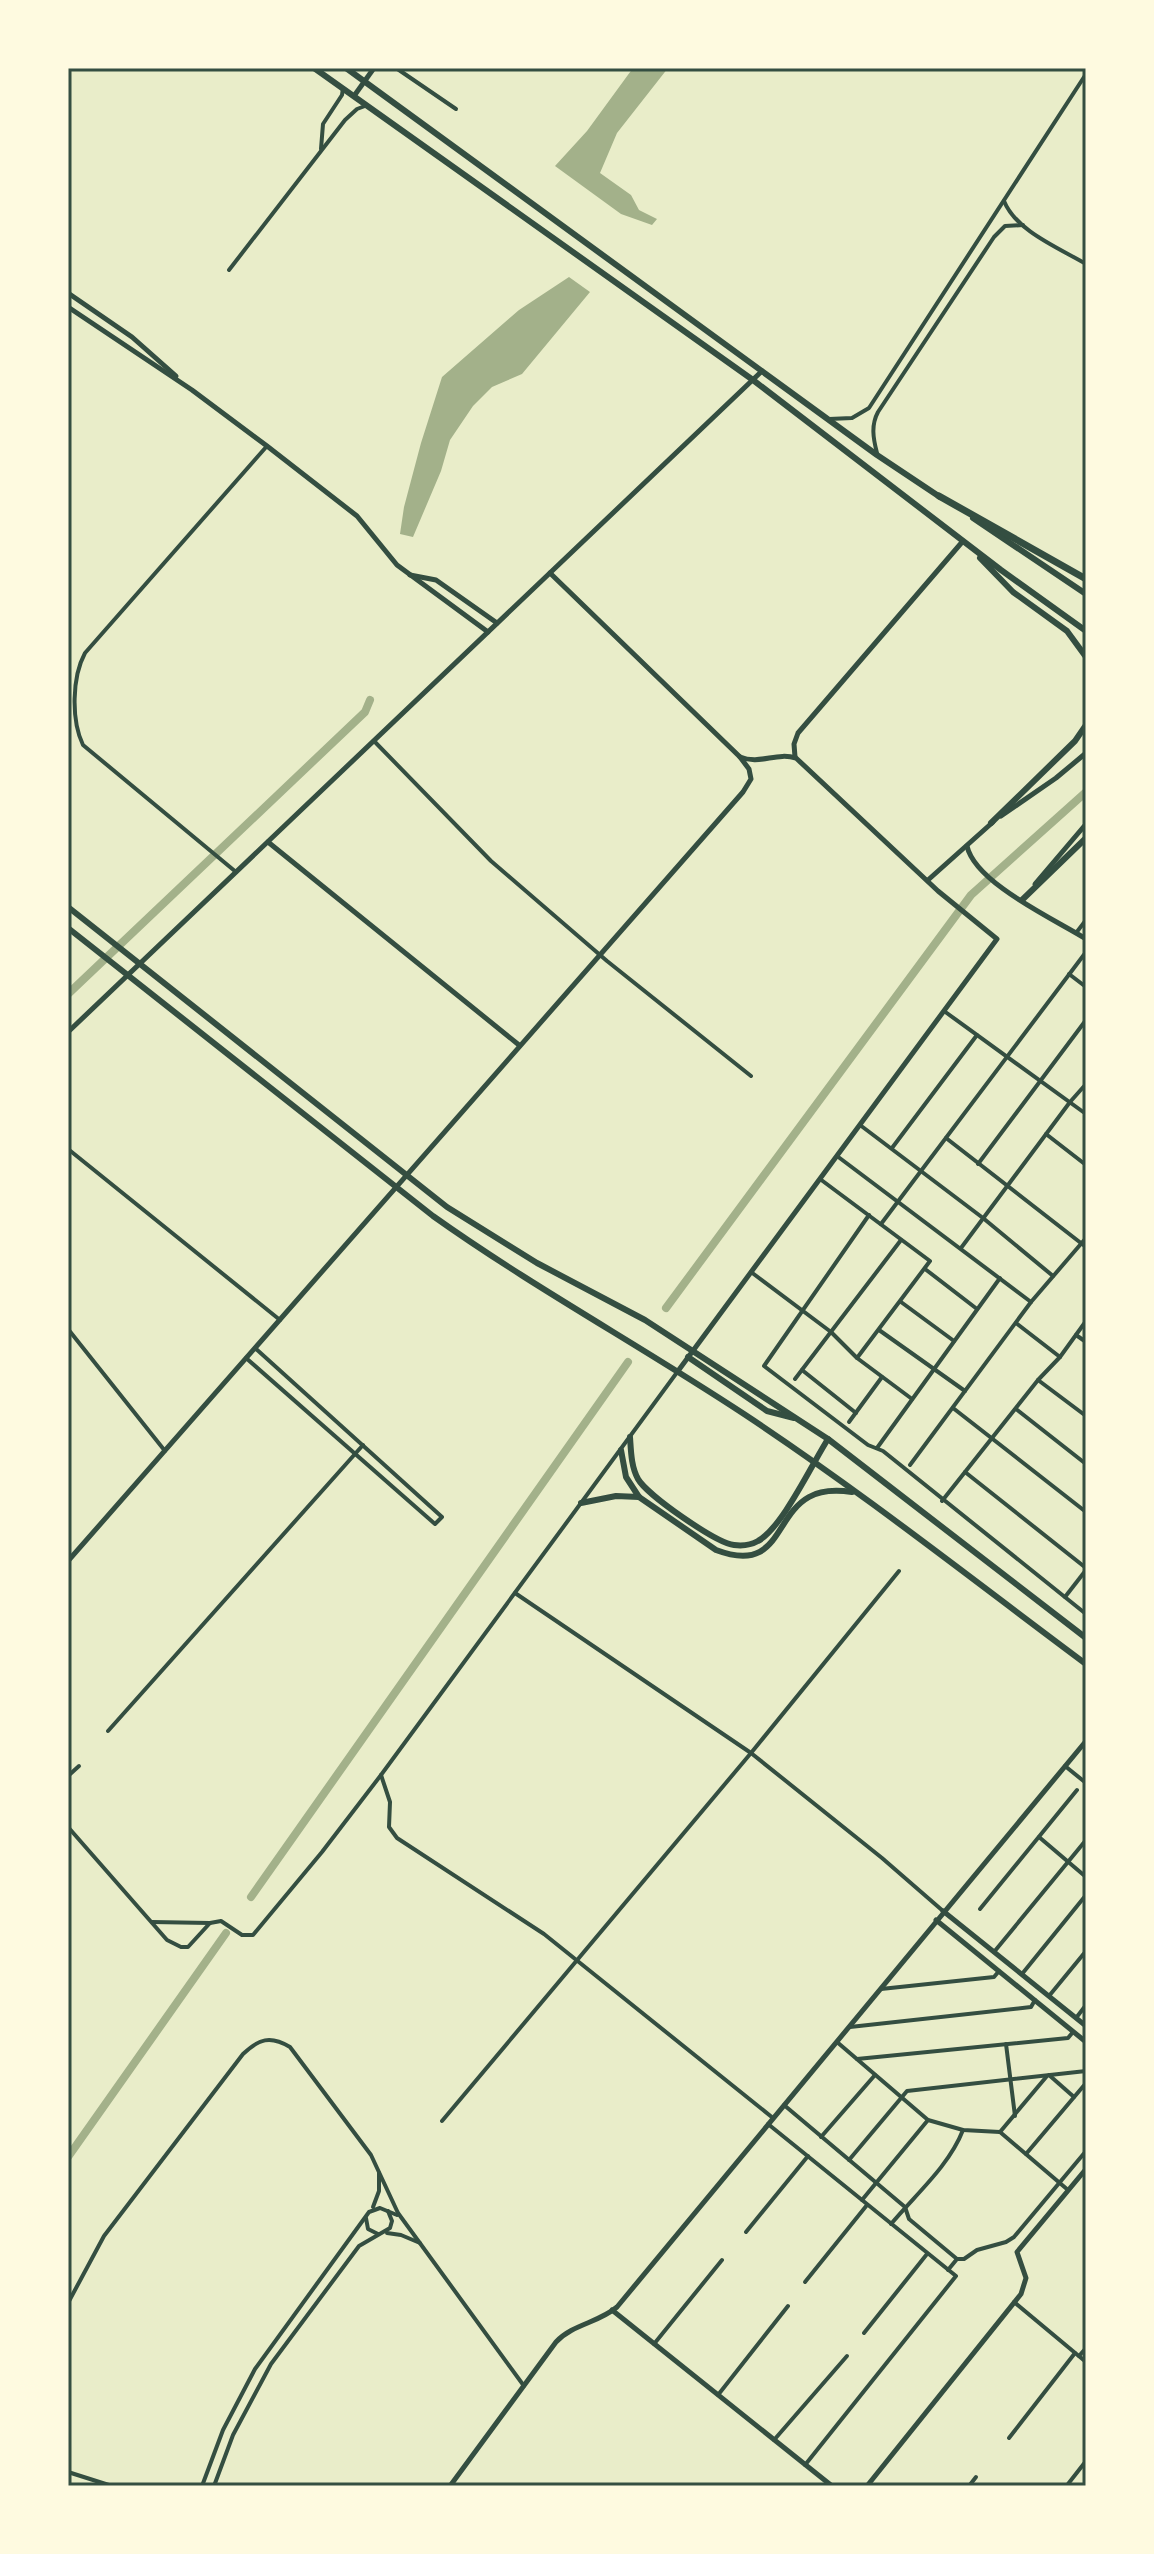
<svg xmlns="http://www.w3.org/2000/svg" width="1154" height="2554" viewBox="0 0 1154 2554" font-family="Georgia,serif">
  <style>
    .water { fill: #a3b18a }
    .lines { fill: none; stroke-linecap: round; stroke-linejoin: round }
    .canal { stroke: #a3b18a; stroke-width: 8 }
    .minor { stroke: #344e41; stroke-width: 4 }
    .tertiary { stroke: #344e41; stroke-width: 5 }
    .secondary { stroke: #344e41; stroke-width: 6 }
    .primary { stroke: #344e41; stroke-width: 6 }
    .trunk { stroke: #344e41; stroke-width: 7 }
    .neatline { fill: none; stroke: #344e41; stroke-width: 3 }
  </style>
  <rect width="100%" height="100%" fill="#e9edc9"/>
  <g class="water">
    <path d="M 633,68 L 668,68 L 617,133 L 600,173 L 631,195 L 639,210 L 657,219 L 652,225 L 621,214 L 555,166 L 587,131 Z"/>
    <path d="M 569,277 L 590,292 L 522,374 L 492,387 L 473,406 L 450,440 L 441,471 L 413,537 L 400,534 L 404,507 L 421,443 L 442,377 L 519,310 Z"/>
  </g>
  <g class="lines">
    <g class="canal">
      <path d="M 68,994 L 365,712 L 370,700"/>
      <path d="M 666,1308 L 971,895 L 1086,792"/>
      <path d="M 251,1897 L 628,1362"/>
      <path d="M 68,2157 L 226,1933"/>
    </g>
    <g class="minor">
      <path d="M 396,68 L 456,109"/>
      <path d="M 321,149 L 323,124 L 342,95 L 343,88"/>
      <path d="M 1004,201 C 1016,231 1059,248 1086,264"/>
      <path d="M 229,270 L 345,120 L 357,109 L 365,106"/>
      <path d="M 829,419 L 852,418 L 869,408 L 1086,74"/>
      <path d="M 877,453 C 873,438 871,425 878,412 L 994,237 L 1005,226 L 1023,225"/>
      <path d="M 374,741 L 491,861 L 607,961 L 751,1076"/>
      <path d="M 236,872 L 83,745 C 71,720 72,677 85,653 L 267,446"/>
      <path d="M 1076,933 L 1086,920"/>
      <path d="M 1069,974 L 1086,987"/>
      <path d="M 944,1011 L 1086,1114"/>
      <path d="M 860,1125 L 983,1218 L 1053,1276"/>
      <path d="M 1046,1134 L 1086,1165"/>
      <path d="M 946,1138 L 1086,1247"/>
      <path d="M 892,1148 L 977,1035"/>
      <path d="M 68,1149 L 280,1320"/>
      <path d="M 837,1156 L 1031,1302"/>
      <path d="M 978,1164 L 1086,1020"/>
      <path d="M 820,1179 L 930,1261 L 857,1358"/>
      <path d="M 869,1215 L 764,1366 L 868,1445 L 883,1451 L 1086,1614"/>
      <path d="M 881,1224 L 1086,952"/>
      <path d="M 961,1248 L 1070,1102 L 1086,1084"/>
      <path d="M 925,1269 L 977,1309"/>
      <path d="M 751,1272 L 831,1332 L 857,1358 L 912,1399"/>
      <path d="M 901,1302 L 954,1341"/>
      <path d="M 1016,1323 L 1060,1357"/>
      <path d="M 68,1329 L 165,1451"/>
      <path d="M 879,1330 L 965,1391"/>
      <path d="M 1076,1335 L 1086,1342"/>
      <path d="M 246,1358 L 435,1524 L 442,1517 L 255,1348"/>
      <path d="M 802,1370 L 856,1413"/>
      <path d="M 795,1379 L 901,1240"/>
      <path d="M 1038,1380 L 1086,1416"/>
      <path d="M 953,1408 L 1086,1512"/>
      <path d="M 1016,1409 L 1086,1464"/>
      <path d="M 849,1422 L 882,1377"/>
      <path d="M 877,1448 L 1000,1278"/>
      <path d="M 910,1465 L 1031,1302 L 1086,1238"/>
      <path d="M 965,1472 L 1086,1568"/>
      <path d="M 942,1501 L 1038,1380 L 1060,1357 L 1086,1321"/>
      <path d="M 515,1593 L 751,1753 L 882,1858 L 943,1911"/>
      <path d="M 1065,1597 L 1086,1570"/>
      <path d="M 108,1731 L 363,1445"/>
      <path d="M 1065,1766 L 1086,1783"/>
      <path d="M 381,1775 L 390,1802 L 389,1827 L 397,1838 L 544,1934 L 773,2118"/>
      <path d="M 68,1776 L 79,1766"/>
      <path d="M 68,1827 L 167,1940 L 181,1947 L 188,1947 L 210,1923 L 221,1921 L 242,1935 L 253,1935 L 322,1852 L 381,1775 L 678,1371"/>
      <path d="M 1039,1837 L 1086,1877"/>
      <path d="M 980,1909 L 1077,1790"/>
      <path d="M 152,1922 L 210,1923"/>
      <path d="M 994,1952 L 1086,1840"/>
      <path d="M 1022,1974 L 1086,1895"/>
      <path d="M 881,1989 L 994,1977 L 999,1971"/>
      <path d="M 1049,1996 L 1086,1951"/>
      <path d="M 1076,2018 L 1086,2005"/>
      <path d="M 850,2027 L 1031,2007 L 1035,2000"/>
      <path d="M 837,2042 L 928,2120 L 963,2130 L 1000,2132"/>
      <path d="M 1006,2044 L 1015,2116"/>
      <path d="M 857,2059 L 1068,2038 L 1073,2032"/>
      <path d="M 1049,2075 L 1074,2097"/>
      <path d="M 784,2105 L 905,2207 L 909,2219 L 957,2259"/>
      <path d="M 442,2121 L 751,1753 L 899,1571"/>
      <path d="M 768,2124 L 956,2276 L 805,2465"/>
      <path d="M 1000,2132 L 1068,2190"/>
      <path d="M 1000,2132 L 1047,2076"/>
      <path d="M 821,2137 L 875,2075"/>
      <path d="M 1026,2154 L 1086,2083"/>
      <path d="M 849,2160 L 907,2091 L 1086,2071"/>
      <path d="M 862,2200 L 928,2120"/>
      <path d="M 373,2207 L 379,2191 L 379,2173"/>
      <path d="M 366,2218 L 368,2229 L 378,2234"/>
      <path d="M 891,2224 C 916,2194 949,2166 963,2130"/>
      <path d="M 746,2232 L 808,2156"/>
      <path d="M 387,2233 L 401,2235 L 420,2243"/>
      <path d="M 948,2270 L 957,2259 L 964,2259 L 977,2250 L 1006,2242 L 1014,2237 L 1086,2151"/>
      <path d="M 805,2282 L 867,2205"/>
      <path d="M 1014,2302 L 1086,2362"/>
      <path d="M 68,2303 L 104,2236 L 243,2054 C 259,2039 270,2035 290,2047 L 371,2155 L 398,2213 L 524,2386"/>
      <path d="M 864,2333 L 927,2254"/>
      <path d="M 654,2344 L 722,2260"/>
      <path d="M 1079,2356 L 1086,2348"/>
      <path d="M 718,2395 L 788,2306"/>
      <path d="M 1009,2438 L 1075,2353"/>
      <path d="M 774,2440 L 847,2356"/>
      <path d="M 68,2472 L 112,2486"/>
      <path d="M 1068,2484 L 1086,2461"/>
      <path d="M 202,2486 L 223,2430 L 255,2369 L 369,2212 L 380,2208 L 397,2215"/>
      <path d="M 214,2486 L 233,2435 L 271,2364 L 359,2246 L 390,2228 L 392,2221 L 388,2211"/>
      <path d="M 969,2486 L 976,2477"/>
    </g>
    <g class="tertiary">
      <path d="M 354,96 L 374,68"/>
      <path d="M 68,293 L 132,337 L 176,376"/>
      <path d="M 68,307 L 192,390 L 267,446 L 357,516 L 397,565 L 488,632"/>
      <path d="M 550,573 L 740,757 C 760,765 776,752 796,758 L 938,891 L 997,939 L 678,1371"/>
      <path d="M 410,575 L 436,580 L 497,623"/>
      <path d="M 795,757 L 794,744 L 798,733 L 963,541"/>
      <path d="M 1001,816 L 1056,778 L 1086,753"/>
      <path d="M 268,842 L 519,1045"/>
      <path d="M 967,846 C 975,883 1054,919 1086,939"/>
      <path d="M 928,880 L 993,822"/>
      <path d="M 1035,884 L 1086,824"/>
      <path d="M 68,1032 L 762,371"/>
      <path d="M 68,1561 L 743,792 L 751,779 L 749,769 L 740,757"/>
      <path d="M 943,1911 L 1086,2026"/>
      <path d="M 936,1920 L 1086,2042"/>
      <path d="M 612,2310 L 832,2486"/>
      <path d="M 450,2486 L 556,2342 C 573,2324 598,2323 617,2307 L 1086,1741"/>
      <path d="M 867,2486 L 1021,2294 L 1026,2278 L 1017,2252 L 1086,2169"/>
    </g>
    <g class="secondary">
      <path d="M 68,907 L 447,1207 L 537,1263 L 645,1320 L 828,1439 L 1086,1638"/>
      <path d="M 68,928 L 433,1216 C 533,1287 641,1346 744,1414 C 862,1492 973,1580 1086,1664"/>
      <path d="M 688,1357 L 767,1411 L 794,1418"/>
      <path d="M 630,1437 C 631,1451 631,1466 638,1479 C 647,1495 716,1543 734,1545 C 742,1546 751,1545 758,1541 C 782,1528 812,1464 828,1439"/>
      <path d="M 621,1450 L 626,1477 L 639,1497 L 716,1550 C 780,1574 773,1517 809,1497 C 821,1490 838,1490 852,1492"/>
      <path d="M 581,1503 L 616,1496 L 639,1497"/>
    </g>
    <g class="primary">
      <path d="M 314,68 L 753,380 L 1001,570 L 1086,631"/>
      <path d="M 346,68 L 877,455 L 940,497"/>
      <path d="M 973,518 L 1086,594"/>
      <path d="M 980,558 L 1013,592 L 1067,631 L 1086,657"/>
      <path d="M 991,823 L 1075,741 L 1086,725"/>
      <path d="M 1022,900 L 1086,838"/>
    </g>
    <path class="trunk" d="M 939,496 L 1086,579"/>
  </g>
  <rect width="1154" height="2554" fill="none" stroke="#fefae0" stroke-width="140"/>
  <rect x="70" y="70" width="1014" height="2414" class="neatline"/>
</svg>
